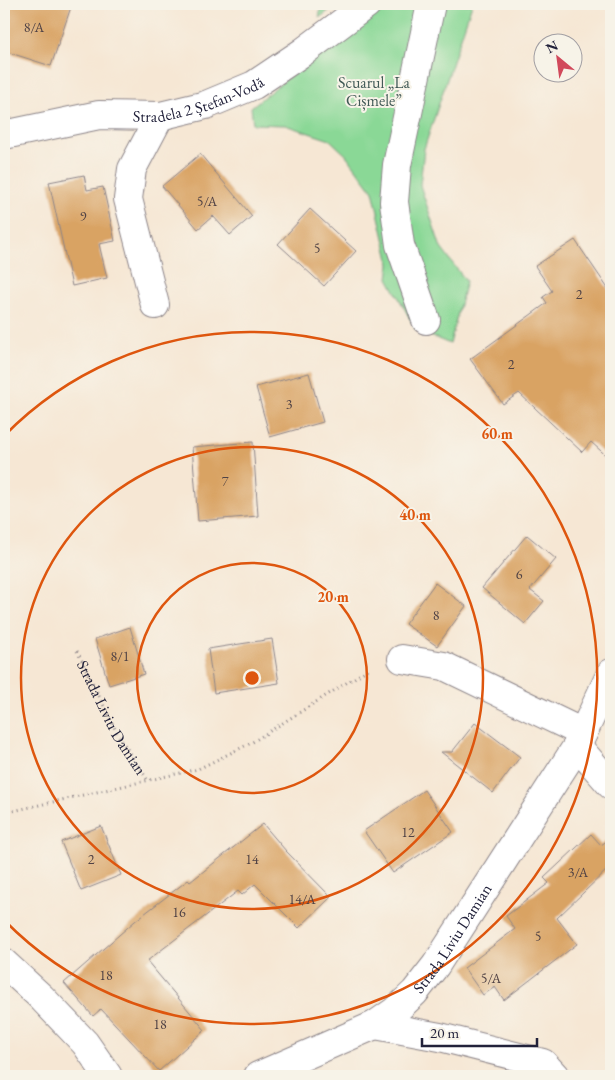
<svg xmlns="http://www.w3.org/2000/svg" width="615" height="1080" viewBox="0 0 615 1080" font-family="'EB Garamond',serif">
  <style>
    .green { fill: #8ad896; stroke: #567d68 }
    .building { fill: #d9a363 }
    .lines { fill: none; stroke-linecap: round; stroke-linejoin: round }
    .minor-casing { stroke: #8c8488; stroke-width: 30 }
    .path { stroke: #8c8488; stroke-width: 3; stroke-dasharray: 1 4; stroke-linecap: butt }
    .minor { stroke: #fff; stroke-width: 28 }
    .ring { fill: none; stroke: #de560e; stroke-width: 2.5 }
    .labels { text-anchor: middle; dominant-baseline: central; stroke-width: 4; stroke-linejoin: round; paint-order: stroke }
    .number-label { font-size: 14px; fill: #504245 }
    .park-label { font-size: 16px; fill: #415956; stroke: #f7f3e8 }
    .street-label { font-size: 16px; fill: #22223b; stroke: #f7f3e8 }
    .centre { fill: #de560e; stroke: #f7f3e8; stroke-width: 2.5 }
    .ring-label { font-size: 15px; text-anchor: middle; font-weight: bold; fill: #de560e; stroke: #f7f3e8; stroke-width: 4; stroke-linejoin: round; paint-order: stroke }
  </style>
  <rect width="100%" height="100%" fill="#f7f3e8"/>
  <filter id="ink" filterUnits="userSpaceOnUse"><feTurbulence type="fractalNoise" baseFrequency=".02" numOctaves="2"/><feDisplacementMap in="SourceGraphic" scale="10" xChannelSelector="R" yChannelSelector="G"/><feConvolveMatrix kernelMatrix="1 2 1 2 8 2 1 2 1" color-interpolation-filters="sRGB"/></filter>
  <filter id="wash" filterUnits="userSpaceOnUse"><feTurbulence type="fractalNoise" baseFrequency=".0096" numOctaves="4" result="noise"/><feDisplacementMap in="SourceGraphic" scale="20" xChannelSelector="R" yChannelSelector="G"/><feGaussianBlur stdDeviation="1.12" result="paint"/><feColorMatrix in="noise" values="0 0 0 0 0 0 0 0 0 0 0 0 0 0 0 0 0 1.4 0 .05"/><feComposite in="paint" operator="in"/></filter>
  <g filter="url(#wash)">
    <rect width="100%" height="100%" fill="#f6e7d4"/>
    <g class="green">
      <path d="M 321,4 L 338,4 L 319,18 Z"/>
      <path d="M 381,4 L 472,4 L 424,149 L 420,185 L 441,248 L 466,281 L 450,344 L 416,330 L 388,278 L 390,264 L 373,191 L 346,155 L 330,140 L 285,125 L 253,124 L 251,107 Z"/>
    </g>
    <g id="blocks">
      <g class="building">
        <path d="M 4,4 L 72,4 L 51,66 L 4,51 Z"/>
        <path d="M 200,154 L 252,216 L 230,235 L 213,216 L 198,229 L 162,186 Z"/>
        <path d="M 84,175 L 87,190 L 103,187 L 115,241 L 99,244 L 107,278 L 72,286 L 49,182 Z"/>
        <path d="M 310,209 L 356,251 L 324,286 L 278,244 Z"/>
        <path d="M 575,240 L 611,293 L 611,460 L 591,442 L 582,452 L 519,393 L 503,404 L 470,359 L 547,303 L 543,297 L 552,291 L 535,266 Z"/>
        <path d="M 309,373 L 323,422 L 270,437 L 256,387 Z"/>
        <path d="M 253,442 L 258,516 L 198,521 L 192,447 Z"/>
        <path d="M 527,535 L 556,559 L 530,590 L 544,601 L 525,624 L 482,588 Z"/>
        <path d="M 435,583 L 466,606 L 437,646 L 405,624 Z"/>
        <path d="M 130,627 L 144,674 L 109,685 L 95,639 Z"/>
        <path d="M 272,639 L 279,683 L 214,693 L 208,649 Z"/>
        <path d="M 475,723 L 520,757 L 493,793 L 441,752 L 452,752 Z"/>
        <path d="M 424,790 L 453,832 L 393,873 L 364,831 Z"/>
        <path d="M 263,824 L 286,851 L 331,897 L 299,928 L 255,884 L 242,895 L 238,891 L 147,961 L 205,1030 L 159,1071 L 101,1009 L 93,1016 L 64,983 L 135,921 L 188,880 L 190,882 Z"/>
        <path d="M 101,826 L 121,875 L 81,891 L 61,842 Z"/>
        <path d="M 591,834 L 601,845 L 611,838 L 611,866 L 557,918 L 577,944 L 504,1000 L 495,987 L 483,995 L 464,968 L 515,929 L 506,916 L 549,883 L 544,878 Z"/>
      </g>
    </g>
  </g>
  <g filter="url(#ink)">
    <use href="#blocks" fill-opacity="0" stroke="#8c8488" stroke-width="1"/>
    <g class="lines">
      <g class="minor-casing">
        <g id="minor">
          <path id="s2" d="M 4,135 L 99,115 L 160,116 L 206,105 L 254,85 L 303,52 L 367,4"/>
          <path d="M 155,305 L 128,199 L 132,169 L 160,116"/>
          <path d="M 426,320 L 400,245 L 394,202 L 397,165 L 431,4"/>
          <path d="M 402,659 L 444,666 L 583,733"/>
          <path d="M 577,746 L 611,785"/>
          <path d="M 4,963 L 41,997 L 85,1043 L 108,1076"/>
          <path d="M 375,1025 L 440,1037 L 543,1063 L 555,1076"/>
          <path id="s3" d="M 258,1076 L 375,1025 L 395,1011 L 415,992 L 436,965 L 577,746 L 611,673"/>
        </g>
      </g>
      <g class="path">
        <path id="s1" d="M 77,651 L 118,735 L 149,782"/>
        <path d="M 4,813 L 198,769 L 251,743 L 370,668"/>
      </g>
      <use href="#minor" class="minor"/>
    </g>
  </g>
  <g class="ring">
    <circle cx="252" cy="678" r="115"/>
    <circle cx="252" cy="678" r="231"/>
    <path d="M5 435A346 346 0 1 1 5 921"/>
  </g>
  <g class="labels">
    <g class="number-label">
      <text x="34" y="27">8/A</text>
      <text x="207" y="201">5/A</text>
      <text x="83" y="216">9</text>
      <text x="317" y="248">5</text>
      <text x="579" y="294">2</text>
      <text x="511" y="364">2</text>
      <text x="289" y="404">3</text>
      <text x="225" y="481">7</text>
      <text x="519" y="574">6</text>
      <text x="436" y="615">8</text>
      <text x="120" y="656">8/1</text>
      <text x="408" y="832">12</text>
      <text x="91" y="859">2</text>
      <text x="252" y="859">14</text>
      <text x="578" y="872">3/A</text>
      <text x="302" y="899">14/A</text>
      <text x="179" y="912">16</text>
      <text x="538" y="936">5</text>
      <text x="106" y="975">18</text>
      <text x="491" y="978">5/A</text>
      <text x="160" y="1024">18</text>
    </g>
    <g class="park-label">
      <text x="374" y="82">Scuarul „La<tspan x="374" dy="18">Cișmele”</tspan></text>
    </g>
    <g class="street-label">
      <text stroke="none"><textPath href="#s2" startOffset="199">Stradela 2 Ștefan-Vodă</textPath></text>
      <text stroke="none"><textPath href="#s1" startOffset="75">Strada Liviu Damian</textPath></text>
      <text stroke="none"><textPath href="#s3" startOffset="245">Strada Liviu Damian</textPath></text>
    </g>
  </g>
  <circle cx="252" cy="678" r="8" class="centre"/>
  <g class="ring-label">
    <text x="497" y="439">60 m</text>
    <text x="415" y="520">40 m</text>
    <text x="333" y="602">20 m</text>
  </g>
  <rect width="615" height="1080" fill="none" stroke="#f7f3e8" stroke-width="20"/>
  <g transform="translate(558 58) rotate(331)"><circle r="24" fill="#f7f3e8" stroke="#a29fa3"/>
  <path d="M0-4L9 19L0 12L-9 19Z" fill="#d1495b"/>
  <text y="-8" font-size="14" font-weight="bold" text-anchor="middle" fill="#22223b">N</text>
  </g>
  <path d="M422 1038v8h115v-8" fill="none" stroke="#22223b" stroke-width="2.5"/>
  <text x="430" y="1038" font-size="15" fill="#22223b" stroke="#f7f3e8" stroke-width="4" paint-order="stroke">20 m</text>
</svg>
